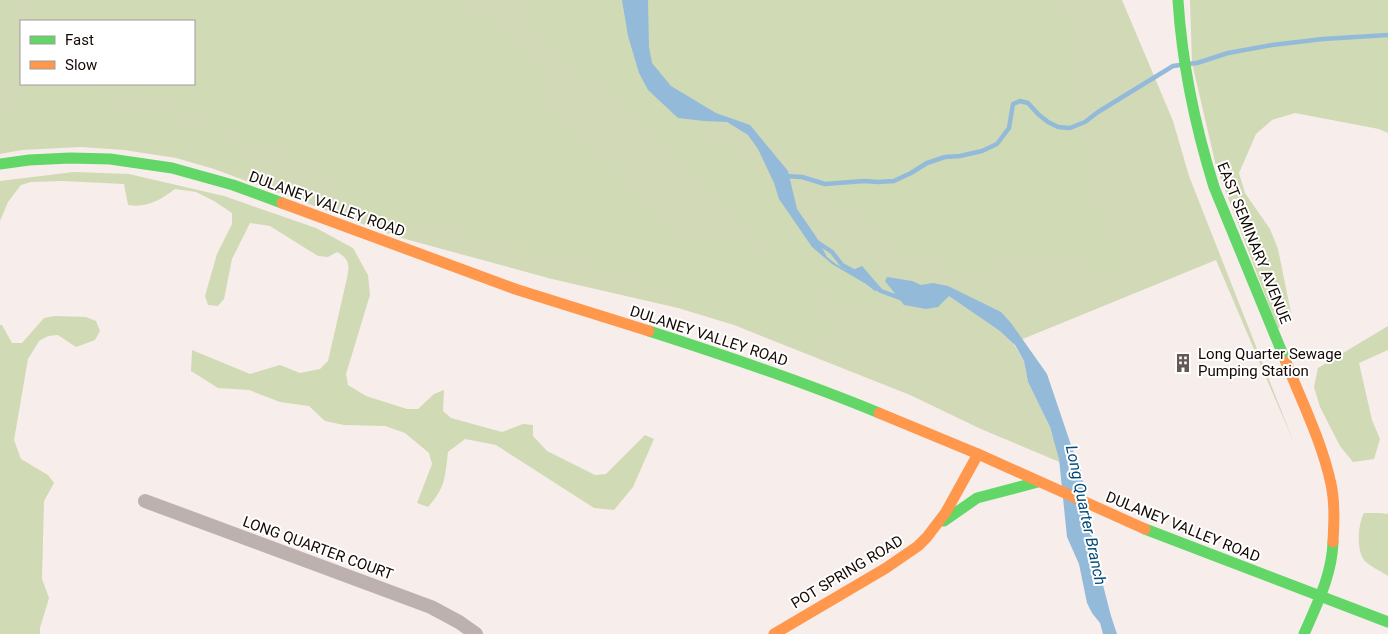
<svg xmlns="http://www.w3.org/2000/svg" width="1388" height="634" viewBox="0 0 1388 634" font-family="Roboto,sans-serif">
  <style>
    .green { fill: #d1d9b7; fill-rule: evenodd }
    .forest { fill: #d0dab4 }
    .water { fill: #94bada }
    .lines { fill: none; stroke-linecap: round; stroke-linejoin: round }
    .stream { stroke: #94bada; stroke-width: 4.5 }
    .street { stroke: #bcb1ae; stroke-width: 14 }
    .fast { stroke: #63d668; stroke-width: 11 }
    .slow { stroke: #ff974d; stroke-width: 11 }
    .labels { text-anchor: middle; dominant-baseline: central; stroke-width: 4; stroke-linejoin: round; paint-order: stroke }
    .street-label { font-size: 15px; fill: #140804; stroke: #fff }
    .poi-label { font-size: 15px; fill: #140804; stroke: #fff; text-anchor: start }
    .water-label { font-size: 16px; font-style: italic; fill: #034a77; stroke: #fff }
  </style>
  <rect width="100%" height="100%" fill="#f7eeeb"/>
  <path class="green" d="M 0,0 L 1122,0 L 1173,121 L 1189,176 L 1294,443 L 1216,260 L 1013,343 L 1024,361 L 1028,382 L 1050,427 L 1052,435 L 1069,466 L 981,429 L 910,395 L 734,325 L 678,308 L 552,279 L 398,237 L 214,169 L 176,158 L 124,150 L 81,147 L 22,150 L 0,154 ZM 21,21 L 194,21 L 194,84 L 21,84 Z"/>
  <g class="forest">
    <path d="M 0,0 L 14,0 L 9,71 L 0,90 Z"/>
    <path d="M 34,0 L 460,0 L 524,48 L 542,79 L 551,112 L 615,166 L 631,195 L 653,220 L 690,243 L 713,244 L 728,238 L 761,258 L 782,262 L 773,246 L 694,174 L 648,125 L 618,99 L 551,46 L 514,0 L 618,0 L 623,4 L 628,36 L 639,73 L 648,90 L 678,118 L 721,148 L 748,164 L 774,183 L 779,199 L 812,247 L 832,264 L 866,284 L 875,291 L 879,308 L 855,312 L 832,292 L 808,294 L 803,302 L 817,314 L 826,328 L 824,343 L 809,348 L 745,325 L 682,304 L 670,298 L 653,283 L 612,267 L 505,245 L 464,231 L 433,230 L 401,226 L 337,201 L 340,176 L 310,162 L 285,146 L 271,143 L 259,147 L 254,147 L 225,127 L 157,99 L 113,84 L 194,84 L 194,21 L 31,21 Z"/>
    <path d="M 648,0 L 1057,0 C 1064,15 1071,31 1074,47 C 1080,74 1078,103 1080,131 C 1083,165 1090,200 1105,232 C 1111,245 1122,257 1132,269 L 1114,269 L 1102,272 L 1081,259 L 1075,257 L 1034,251 L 1009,254 L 983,263 L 981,265 L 973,283 L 941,262 L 919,255 L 886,248 L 864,222 L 838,199 L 810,169 L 750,125 L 716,113 L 671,86 L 652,63 L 649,47 Z"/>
    <path d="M 1190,0 L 1388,0 L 1388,133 L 1379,129 L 1295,113 L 1272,120 L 1256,134 L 1239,173 L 1245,193 L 1270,229 L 1278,249 L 1291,313 L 1278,329 L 1216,166 L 1192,63 Z"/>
    <path d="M 24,84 L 73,84 L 110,105 L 149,120 L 174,119 L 216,132 L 242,151 L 256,170 L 253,176 L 235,172 L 203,161 L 162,152 L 106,146 L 47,147 L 0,150 L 0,111 L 16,98 Z"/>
    <path d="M 74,172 L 129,174 L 224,196 L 316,228 L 353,248 L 368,275 L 370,295 L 346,374 L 348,385 L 366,396 L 407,409 L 418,409 L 434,394 L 444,390 L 443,411 L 451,418 L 502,432 L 523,424 L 533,425 L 533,436 L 547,451 L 595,475 L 606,474 L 645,435 L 654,439 L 633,487 L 614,510 L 594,508 L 496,445 L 465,439 L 448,452 C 445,476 446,487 428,507 L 417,503 L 432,464 L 429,453 L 405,433 L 385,426 L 344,425 L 325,421 L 309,406 L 280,402 L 249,390 L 218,388 L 191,371 L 192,350 L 250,374 L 280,365 L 300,373 L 320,369 L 328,361 L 347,278 C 350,264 349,259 337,252 L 328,257 L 318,256 L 270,226 L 250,223 L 232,259 L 224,299 L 218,306 L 208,305 L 205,296 L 217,254 L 232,224 L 232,213 L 214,201 L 196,192 L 175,189 C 160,200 148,208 128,205 L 124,184 L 62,181 L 31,182 L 21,185 L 8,202 L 0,221 L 0,181 Z"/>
    <path d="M 55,316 L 86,317 L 96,321 L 100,331 L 95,340 L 76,347 L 58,335 L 48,336 L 39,341 L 28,359 L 14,440 L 21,459 L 48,475 L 54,483 L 44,501 L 42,579 L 49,598 L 40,628 L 40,634 L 0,634 L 0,325 L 2,325 L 12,343 L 22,343 L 44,318 Z"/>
    <path d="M 1388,326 L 1388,350 L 1359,363 L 1372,420 L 1380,439 L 1374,459 L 1353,462 L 1340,446 L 1320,407 L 1314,387 L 1318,368 Z"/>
    <path d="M 1380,513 L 1388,514 L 1388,576 C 1382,572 1368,565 1364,560 C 1356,548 1358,525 1364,513 Z"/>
  </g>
  <g class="water">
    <path d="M 622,0 L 648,0 L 649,47 L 652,63 L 671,86 L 716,113 L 750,125 L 788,171 L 797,209 L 817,238 L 827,257 L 836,264 L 846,270 L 855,269 L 862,266 L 882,289 L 875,291 L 866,284 L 832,264 L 812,247 L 779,199 L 774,183 L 758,149 L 748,135 L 727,122 L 704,121 L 678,118 L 648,90 L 639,73 L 628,36 Z"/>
    <path d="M 887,277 L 912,281 L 921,285 L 933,283 L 948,286 L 1001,312 L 1011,323 L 1047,374 L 1071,445 L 1081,471 L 1095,554 L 1111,616 L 1117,634 L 1103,634 L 1100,623 L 1092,613 L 1087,603 L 1079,564 L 1067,537 L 1059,459 L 1050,427 L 1028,382 L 1024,361 L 1015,345 L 1000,331 L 949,296 L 938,307 L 926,309 L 904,305 L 885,281 Z"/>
  </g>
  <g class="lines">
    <g class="stream">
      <path d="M 1188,64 L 1197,63 L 1228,53 L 1272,45 L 1323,39 L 1388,35"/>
      <path d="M 785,176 L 802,177 L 825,184 L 864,181 L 878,182 L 894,181 L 911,173 L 927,163 L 945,157 L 960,156 L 982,151 L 997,144 L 1009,128 L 1013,104 L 1020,101 L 1028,103 L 1038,114 L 1048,122 L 1058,127 L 1070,128 L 1085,122 L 1098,112 L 1173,66 L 1180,65"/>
      <path d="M 817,242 L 832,252 L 842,265 L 853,271"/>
      <path d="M 876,287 L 881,291 L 900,298 L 903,298"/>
    </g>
    <path class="street" d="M 145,501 L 431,607 L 459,622 L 476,634"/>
    <g class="fast">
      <path d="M 1178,0 C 1182,64 1195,126 1214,187 L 1286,362"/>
      <path d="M 0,164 L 29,160 L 70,158 L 110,159 L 172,168 L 233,185 L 282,203"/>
      <path d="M 649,331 C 727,356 804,382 879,413"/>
      <path d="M 944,521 L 977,498 L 1038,482"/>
      <path d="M 1145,529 L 1388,622"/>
      <path d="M 1304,634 C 1317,604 1332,575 1333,542"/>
    </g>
    <g class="slow">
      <path d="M 282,203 L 515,289 L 649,331"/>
      <path d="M 1286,362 C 1302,402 1322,442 1331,484 C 1335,503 1334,523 1333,542"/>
      <path d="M 879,413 L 978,454 L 1145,529"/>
      <path d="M 774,634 L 886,568 L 918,546 L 927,537 L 946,512 L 978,454"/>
    </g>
  </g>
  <defs>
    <g id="building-bare" transform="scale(1.5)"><path d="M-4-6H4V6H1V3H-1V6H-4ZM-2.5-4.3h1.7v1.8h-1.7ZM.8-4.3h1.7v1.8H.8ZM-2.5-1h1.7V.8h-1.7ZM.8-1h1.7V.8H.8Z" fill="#635855" stroke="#fff" stroke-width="2.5" paint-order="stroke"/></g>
  </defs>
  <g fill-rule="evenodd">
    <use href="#building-bare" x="1183" y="363"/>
  </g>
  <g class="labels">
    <g class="street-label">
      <text transform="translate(327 204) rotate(20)">DULANEY VALLEY ROAD</text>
      <text transform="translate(1254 243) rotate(68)">EAST SEMINARY AVENUE</text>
      <text transform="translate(709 336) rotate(18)">DULANEY VALLEY ROAD</text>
      <text transform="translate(1183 527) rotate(22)">DULANEY VALLEY ROAD</text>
      <text transform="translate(318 548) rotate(20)">LONG QUARTER COURT</text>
      <text transform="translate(847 572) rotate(-31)">POT SPRING ROAD</text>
    </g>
    <g class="poi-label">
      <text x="1198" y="354">Long Quarter Sewage<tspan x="1198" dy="17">Pumping Station</tspan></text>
    </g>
    <g class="water-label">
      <text transform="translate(1086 515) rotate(78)">Long Quarter Branch</text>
    </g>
  </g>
  <rect x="20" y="20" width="175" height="65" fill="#ffffff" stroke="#a19c9b"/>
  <rect x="30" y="36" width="25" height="8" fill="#63d668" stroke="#a19c9b"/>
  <text x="65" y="45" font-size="15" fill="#140804">Fast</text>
  <rect x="30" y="61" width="25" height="8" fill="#ff974d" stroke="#a19c9b"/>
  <text x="65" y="70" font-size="15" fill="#140804">Slow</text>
</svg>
